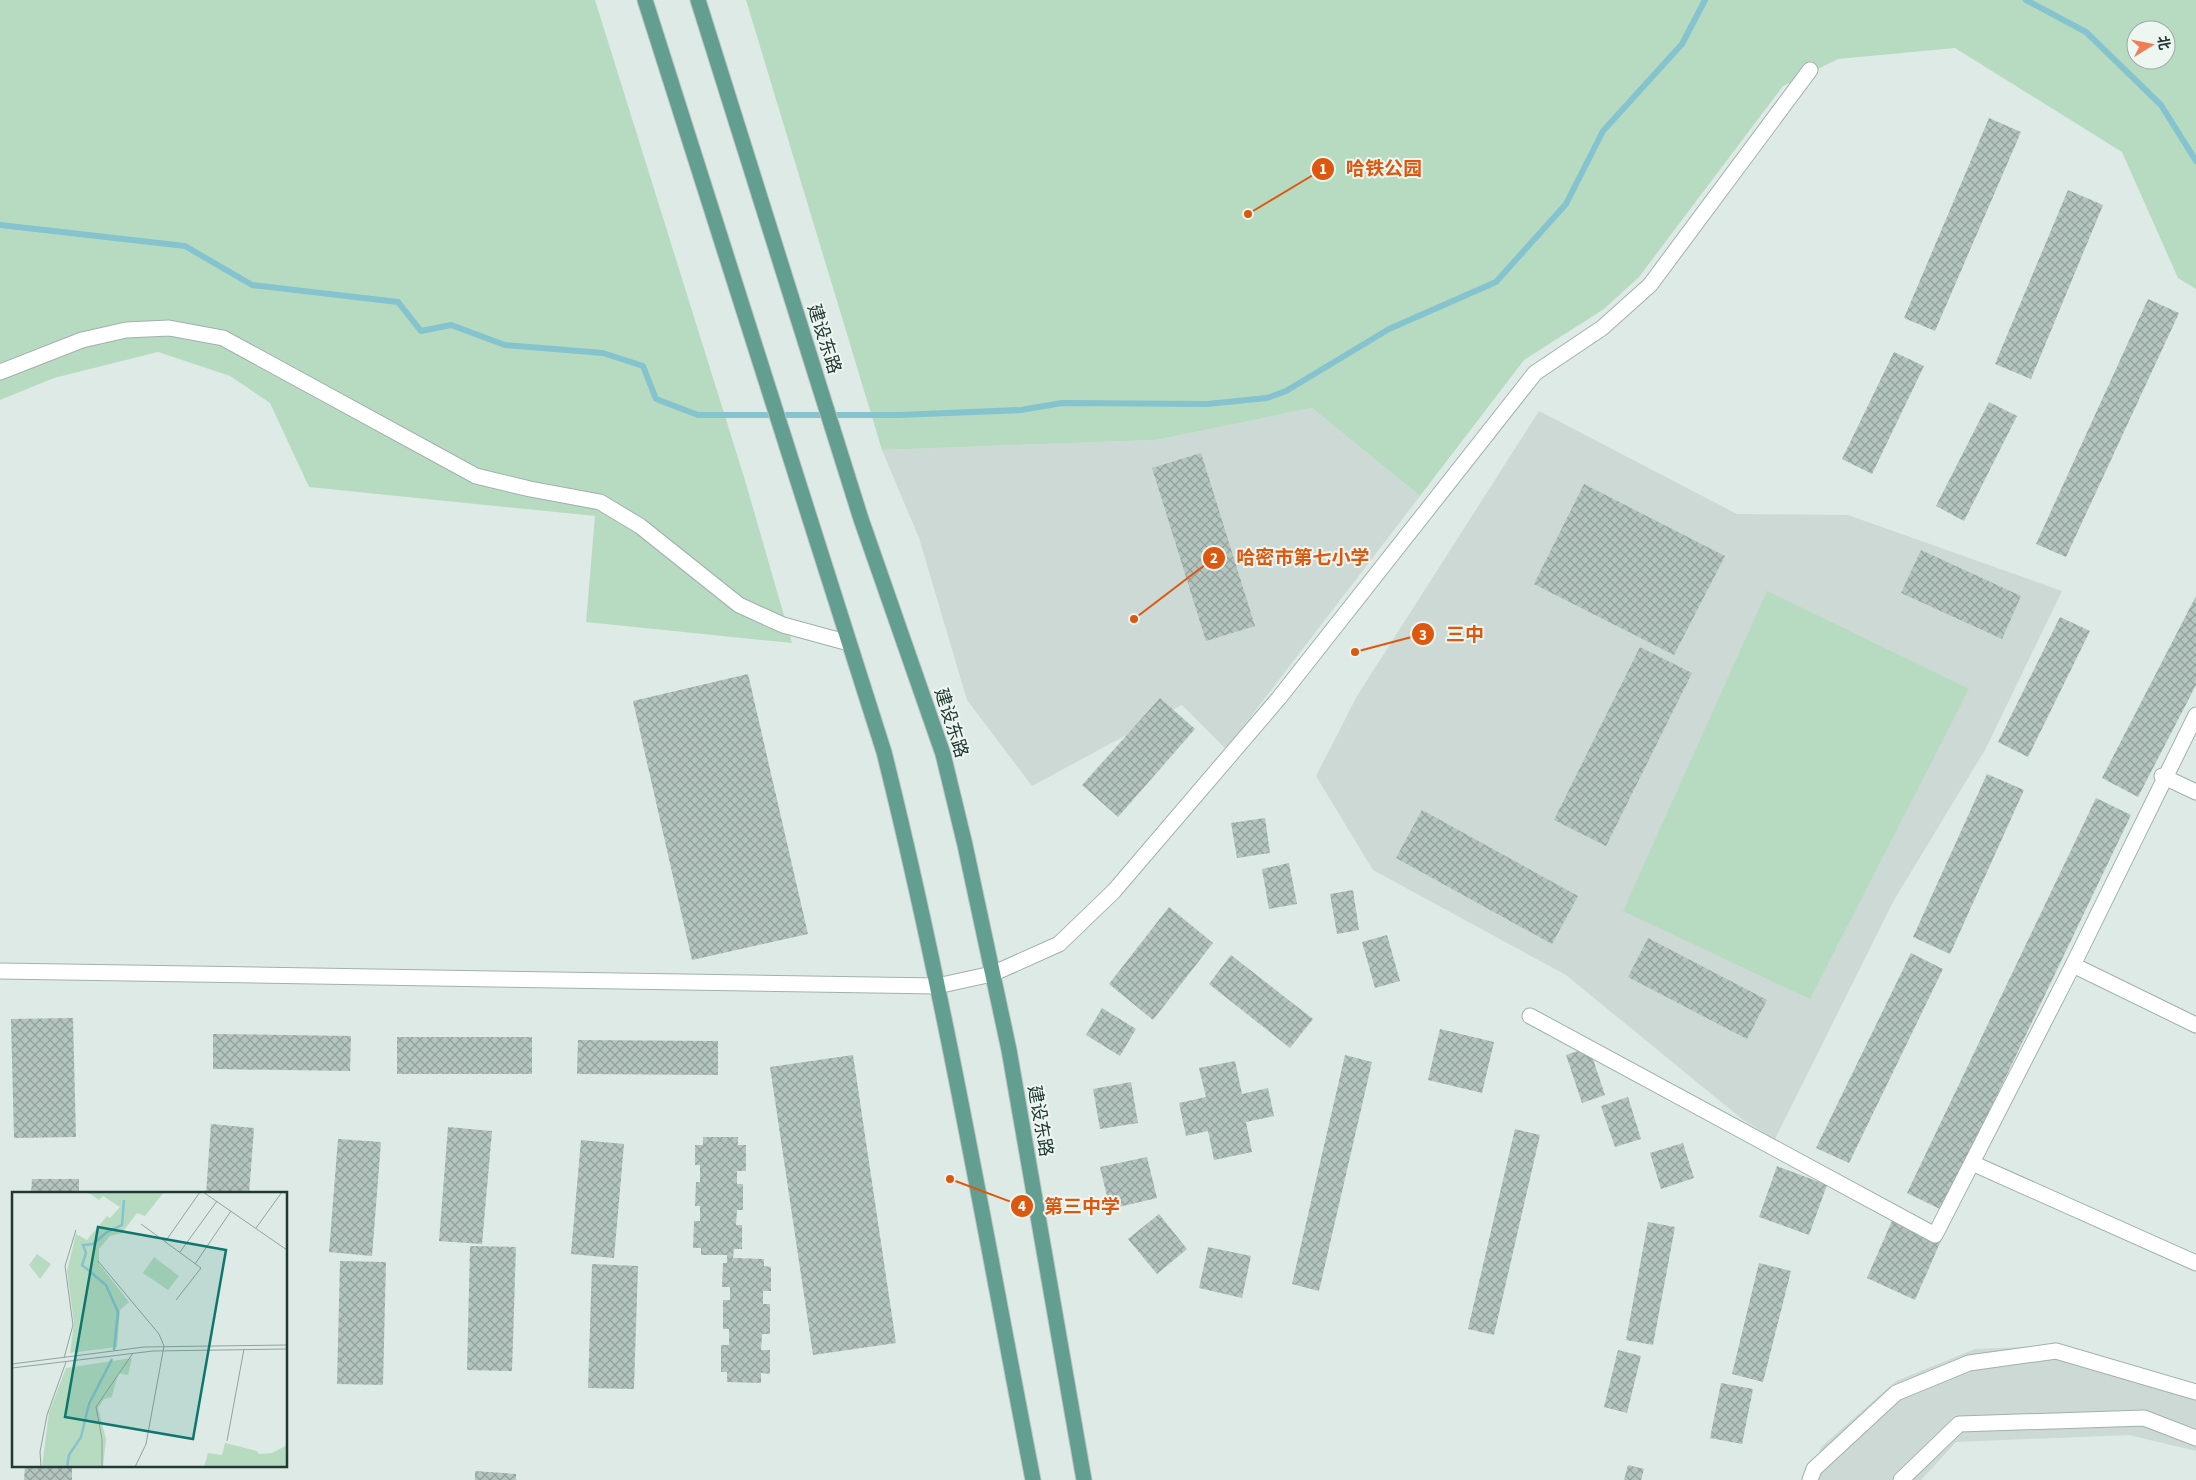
<svg xmlns="http://www.w3.org/2000/svg" width="2196" height="1480" viewBox="0 0 2196 1480" font-family="'Source Sans 3','Noto Sans SC',sans-serif">
  <style>
    .built { fill: #ccd9d4 }
    .green { fill: #b7dbc1; fill-rule: evenodd }
    .lines { fill: none; stroke-linecap: round; stroke-linejoin: round }
    .stream { stroke: #85c3cf; stroke-width: 6 }
    .building { fill: url(#building-cross-hatch) }
    .minor-casing { stroke: #a1b1ac; stroke-width: 17 }
    .major-casing { stroke: #bcc4c2; stroke-width: 17 }
    .minor { stroke: #fff; stroke-width: 15 }
    .major { stroke: #639f90; stroke-width: 15 }
    .labels { text-anchor: middle; dominant-baseline: central; stroke-width: 4; stroke-linejoin: round; paint-order: stroke }
    .street-label { font-size: 18px; fill: #203933; stroke: #eef6f2 }
    .inset-river { fill: none; stroke: #85c3cf; stroke-width: 2.5 }
    .inset-road { fill: none; stroke: #92a39e; stroke-width: 1 }
    .view { fill: #0f766e; fill-opacity: 0.15; stroke: #0f766e; stroke-width: 2.5 }
    .inset-edge { fill: none; stroke: #203933; stroke-width: 2.5 }
    .leader { fill: none; stroke: #de570e; stroke-width: 2 }
    .callout-dot { fill: #de570e; stroke: #eef6f2; stroke-width: 2 }
    .mark-label { font-size: 15px; text-anchor: middle; font-weight: bold; fill: #fff }
    .callout-label { font-size: 19px; text-anchor: middle; font-weight: bold; fill: #de570e; stroke: #eef6f2; stroke-width: 4; stroke-linejoin: round; paint-order: stroke }
  </style>
  <defs>
    <pattern id="building-cross-hatch" width="8" height="8" patternUnits="userSpaceOnUse" patternTransform="scale(1.25)"><rect width="8" height="8" fill="#b4c4be"/><path d="M0 0l8 8M0 8l8-8" fill="none" stroke="#92a09b"/></pattern>
  </defs>
  <rect width="100%" height="100%" fill="#deeae5"/>
  <g class="built">
    <path d="M 1312,408 L 1420,496 L 1226,749 L 1182,705 L 1032,786 L 967,700 L 919,538 L 882,450 L 1156,440 Z"/>
    <path d="M 1539,411 L 1737,514 L 1848,515 L 2062,591 L 1985,750 L 1894,900 L 1775,1139 L 1742,1119 L 1566,975 L 1373,870 L 1316,776 L 1357,696 Z"/>
    <path d="M 2055,1346 L 2196,1388 L 2196,1451 L 2129,1435 L 1956,1442 L 1921,1480 L 1809,1480 L 1821,1447 L 1896,1381 L 1975,1349 Z"/>
  </g>
  <g class="green">
    <path d="M 0,0 L 595,0 L 744,477 L 792,643 L 586,622 L 595,516 L 309,487 L 270,403 L 230,376 L 158,352 L 54,378 L 0,400 Z"/>
    <path d="M 746,0 L 2196,0 L 2196,289 L 2178,278 L 2122,152 L 1955,48 L 1838,59 L 1783,86 L 1639,277 L 1604,309 L 1524,360 L 1420,496 L 1312,408 L 1156,440 L 882,450 ZM 2136,30 L 2166,30 L 2166,60 L 2136,60 Z"/>
    <path d="M 1767,591 L 1969,689 L 1810,999 L 1623,911 Z"/>
  </g>
  <g class="lines">
    <g class="stream">
      <path d="M 2026,0 L 2086,32 L 2161,105 L 2196,161"/>
      <path d="M 0,225 L 185,246 L 252,285 L 398,302 L 421,331 L 451,325 L 505,345 L 603,353 L 643,366 L 656,399 L 698,415 L 899,415 L 1021,410 L 1062,403 L 1207,404 L 1267,398 L 1286,391 L 1389,329 L 1496,282 L 1566,204 L 1603,131 L 1682,44 L 1705,0"/>
    </g>
  </g>
  <g class="building">
    <path d="M 1989,118 L 2021,132 L 1935,331 L 1904,318 Z"/>
    <path d="M 2068,190 L 2103,205 L 2031,379 L 1995,364 Z"/>
    <path d="M 2148,299 L 2179,313 L 2066,557 L 2036,544 Z"/>
    <path d="M 1894,352 L 1924,366 L 1872,474 L 1842,459 Z"/>
    <path d="M 1989,402 L 2017,416 L 1964,521 L 1936,506 Z"/>
    <path d="M 1201,453 L 1255,626 L 1206,641 L 1152,468 Z"/>
    <path d="M 1584,484 L 1725,556 L 1674,655 L 1534,584 Z"/>
    <path d="M 1921,550 L 2021,596 L 2002,639 L 1901,593 Z"/>
    <path d="M 2196,596 L 2196,685 L 2138,797 L 2102,778 Z"/>
    <path d="M 2060,617 L 2090,631 L 2028,757 L 1998,742 Z"/>
    <path d="M 1640,647 L 1692,673 L 1606,846 L 1554,820 Z"/>
    <path d="M 748,674 L 808,934 L 692,960 L 633,701 Z"/>
    <path d="M 1160,698 L 1195,729 L 1118,817 L 1082,785 Z"/>
    <path d="M 1987,774 L 2024,790 L 1950,954 L 1913,937 Z"/>
    <path d="M 2096,798 L 2131,815 L 1942,1210 L 1907,1193 Z"/>
    <path d="M 1422,810 L 1578,896 L 1552,944 L 1396,858 Z"/>
    <path d="M 1265,818 L 1270,853 L 1237,858 L 1231,823 Z"/>
    <path d="M 1289,863 L 1297,904 L 1269,909 L 1262,869 Z"/>
    <path d="M 1353,890 L 1359,930 L 1337,934 L 1330,894 Z"/>
    <path d="M 1169,907 L 1213,943 L 1153,1020 L 1109,984 Z"/>
    <path d="M 1387,935 L 1400,981 L 1375,988 L 1362,942 Z"/>
    <path d="M 1648,938 L 1767,1000 L 1747,1039 L 1628,977 Z"/>
    <path d="M 1911,953 L 1943,969 L 1849,1163 L 1816,1148 Z"/>
    <path d="M 1231,955 L 1313,1019 L 1290,1048 L 1209,984 Z"/>
    <path d="M 1102,1008 L 1136,1029 L 1120,1056 L 1086,1035 Z"/>
    <path d="M 73,1018 L 76,1137 L 14,1138 L 11,1019 Z"/>
    <path d="M 1440,1029 L 1494,1042 L 1482,1093 L 1428,1080 Z"/>
    <path d="M 213,1034 L 351,1036 L 350,1071 L 213,1069 Z"/>
    <rect x="397" y="1037" width="135" height="37"/>
    <path d="M 578,1040 L 718,1041 L 718,1075 L 577,1074 Z"/>
    <path d="M 1589,1047 L 1605,1095 L 1582,1103 L 1566,1055 Z"/>
    <path d="M 853,1055 L 896,1343 L 813,1355 L 770,1067 Z"/>
    <path d="M 1345,1055 L 1372,1062 L 1319,1291 L 1292,1284 Z"/>
    <path d="M 1235,1061 L 1242,1094 L 1268,1088 L 1274,1116 L 1246,1122 L 1252,1152 L 1214,1160 L 1208,1131 L 1186,1136 L 1179,1103 L 1206,1097 L 1199,1068 Z"/>
    <path d="M 1131,1082 L 1138,1123 L 1100,1129 L 1093,1089 Z"/>
    <path d="M 1628,1097 L 1641,1139 L 1615,1147 L 1601,1106 Z"/>
    <path d="M 211,1124 L 254,1128 L 249,1194 L 206,1194 Z"/>
    <path d="M 448,1127 L 492,1131 L 482,1244 L 439,1241 Z"/>
    <path d="M 1515,1129 L 1540,1135 L 1494,1335 L 1468,1329 Z"/>
    <path d="M 703,1137 L 738,1137 L 738,1145 L 746,1145 L 746,1171 L 737,1171 L 737,1184 L 743,1184 L 743,1210 L 737,1210 L 736,1225 L 742,1225 L 742,1249 L 734,1249 L 733,1258 L 764,1259 L 764,1266 L 771,1267 L 771,1291 L 763,1291 L 763,1304 L 770,1304 L 770,1334 L 762,1334 L 761,1350 L 770,1350 L 770,1374 L 761,1373 L 761,1383 L 727,1382 L 727,1372 L 721,1372 L 721,1345 L 729,1345 L 729,1329 L 723,1329 L 723,1300 L 730,1300 L 730,1287 L 722,1287 L 723,1263 L 727,1263 L 727,1255 L 701,1255 L 701,1248 L 693,1248 L 694,1221 L 700,1221 L 700,1206 L 695,1206 L 696,1182 L 700,1182 L 700,1165 L 695,1165 L 695,1145 L 703,1145 Z"/>
    <path d="M 338,1139 L 381,1142 L 372,1256 L 329,1252 Z"/>
    <path d="M 581,1140 L 624,1144 L 614,1258 L 571,1254 Z"/>
    <path d="M 1683,1143 L 1694,1178 L 1661,1189 L 1650,1153 Z"/>
    <path d="M 1147,1157 L 1157,1198 L 1110,1209 L 1100,1167 Z"/>
    <path d="M 1777,1166 L 1827,1185 L 1809,1235 L 1759,1217 Z"/>
    <path d="M 32,1179 L 79,1179 L 79,1194 L 31,1194 Z"/>
    <path d="M 1159,1214 L 1187,1249 L 1157,1274 L 1128,1239 Z"/>
    <path d="M 1895,1214 L 1943,1236 L 1915,1300 L 1867,1278 Z"/>
    <path d="M 1648,1222 L 1675,1227 L 1653,1345 L 1626,1340 Z"/>
    <path d="M 470,1246 L 516,1247 L 512,1371 L 467,1370 Z"/>
    <path d="M 1208,1247 L 1251,1256 L 1242,1298 L 1199,1288 Z"/>
    <path d="M 340,1261 L 386,1262 L 383,1385 L 337,1384 Z"/>
    <path d="M 1759,1263 L 1791,1271 L 1763,1382 L 1732,1374 Z"/>
    <path d="M 592,1264 L 638,1266 L 634,1389 L 588,1388 Z"/>
    <path d="M 1618,1350 L 1641,1356 L 1627,1413 L 1604,1407 Z"/>
    <path d="M 1721,1383 L 1753,1389 L 1742,1444 L 1710,1438 Z"/>
    <path d="M 1628,1465 L 1644,1469 L 1641,1480 L 1624,1480 Z"/>
    <path d="M 25,1466 L 72,1466 L 72,1480 L 24,1480 Z"/>
    <path d="M 475,1471 L 516,1474 L 516,1480 L 475,1480 Z"/>
  </g>
  <g class="lines">
    <g class="minor-casing">
      <g id="minor">
        <path d="M 0,372 L 82,340 L 126,330 L 169,328 L 223,338 L 476,476 L 530,489 L 600,502 L 640,526 L 739,605 L 783,625 L 849,643"/>
        <path d="M 2162,776 L 2196,792"/>
        <path d="M 2073,965 L 2196,1025"/>
        <path d="M 0,971 L 937,986 L 992,974 L 1059,944 L 1114,891 L 1279,698 L 1535,373 L 1602,328 L 1650,285 L 1810,70"/>
        <path d="M 1530,1016 L 1935,1235 L 2073,965 L 2196,715"/>
        <path d="M 1972,1163 L 2196,1263"/>
        <path d="M 1810,1480 L 1814,1469 L 1896,1393 L 1969,1363 L 2056,1351 L 2196,1392"/>
        <path d="M 1901,1480 L 1959,1424 L 2144,1418 L 2196,1438"/>
      </g>
    </g>
    <g class="major-casing">
      <g id="major">
        <path d="M 645,0 L 884,752 C 944,992 986,1237 1033,1480"/>
        <path d="M 698,0 L 861,519 L 943,754 L 965,845 L 1009,1050 L 1084,1480"/>
      </g>
    </g>
    <use href="#minor" class="minor"/>
    <use href="#major" class="major"/>
  </g>
  <g class="labels">
    <g class="street-label">
      <text transform="translate(824 339) rotate(72)">建设东路</text>
      <text transform="translate(951 723) rotate(72)">建设东路</text>
      <text transform="translate(1040 1121) rotate(80)">建设东路</text>
    </g>
  </g>
  <g transform="translate(12 1192)">
    <rect width="275" height="275" fill="#deeae5"/>
    <path d="M 75,0 L 152,0 L 133,24 L 125,21 L 110,41 L 98,44 L 87,57 L 87,72 L 117,110 L 108,118 L 105,155 L 58,161 L 62,131 L 55,79 L 64,42 L 75,48 L 95,24 L 98,26 L 108,15 L 91,4 L 87,8 ZM 25,62 L 39,72 L 28,87 L 17,73 ZM 142,65 L 167,84 L 156,98 L 131,81 ZM 120,166 L 116,183 L 106,181 L 100,205 L 92,207 L 86,216 L 94,247 L 91,275 L 30,275 L 37,220 L 54,176 ZM 213,251 L 245,259 L 247,262 L 260,261 L 275,253 L 275,275 L 192,275 L 196,261 L 210,263 Z" fill="#b7dbc1"/>
    <path class="inset-river" d="M 102,158 L 106,120 L 94,93 L 70,73 L 74,61 L 71,53 L 81,52 L 95,40 L 110,33 L 112,8M 55,275 L 57,263 L 69,245 L 77,212 L 100,167"/>
    <path class="inset-road" d="M 191,0 L 275,58M 129,32 L 189,76 L 164,108M 244,36 L 270,0M 153,50 L 188,0M 168,60 L 205,9M 86,69 L 147,142 L 152,154 L 134,252 L 123,275M 183,72 L 219,19M 52,166 L 61,133 L 53,74 L 64,38M 0,172 L 132,155 L 275,153M 0,176 L 141,159 L 275,157M 215,249 L 232,157M 29,275 L 28,260 L 35,223 L 54,170M 90,275 L 90,247 L 84,215 L 121,161"/>
    <path class="view" d="M 86,35 L 214,58 L 181,247 L 53,225 Z"/>
    <rect width="275" height="275" class="inset-edge"/>
  </g>
  <path class="leader" d="M1248 214L1323 169M1134 619L1214 558M1355 652L1423 634M950 1179L1022 1206"/>
  <g class="callout-dot">
    <circle cx="1248" cy="214" r="5"/>
    <circle cx="1134" cy="619" r="5"/>
    <circle cx="1355" cy="652" r="5"/>
    <circle cx="950" cy="1179" r="5"/>
    <circle cx="1323" cy="169" r="12"/>
    <circle cx="1214" cy="558" r="12"/>
    <circle cx="1423" cy="634" r="12"/>
    <circle cx="1022" cy="1206" r="12"/>
  </g>
  <g class="mark-label">
    <text x="1323" y="174">1</text>
    <text x="1214" y="563">2</text>
    <text x="1423" y="640">3</text>
    <text x="1022" y="1211">4</text>
  </g>
  <g class="callout-label">
    <text x="1384" y="175">哈铁公园</text>
    <text x="1303" y="564">哈密市第七小学</text>
    <text x="1465" y="641">三中</text>
    <text x="1082" y="1213">第三中学</text>
  </g>
  <g transform="translate(2151 45) rotate(80)"><circle r="24" fill="#eef6f2" stroke="#9caaa6"/>
  <path d="M0-4L9 19L0 12L-9 19Z" fill="#f17d55"/>
  <text y="-8" font-size="14" font-weight="bold" text-anchor="middle" fill="#203933">北</text>
  </g>
</svg>
